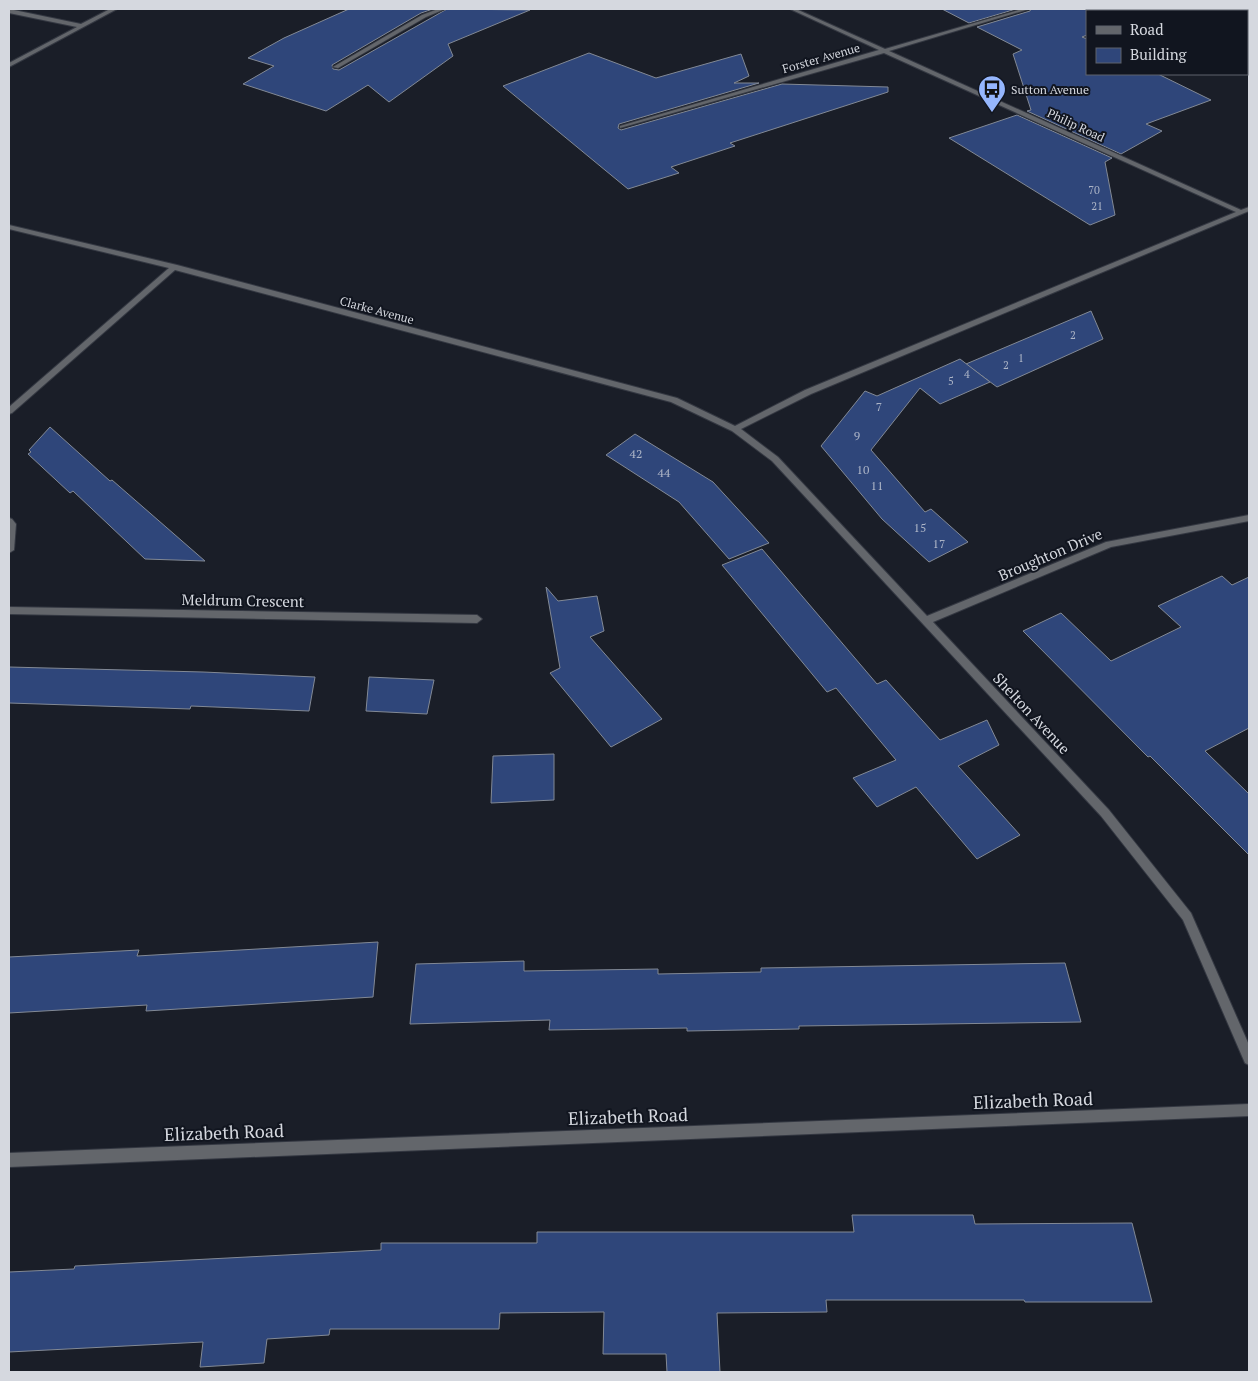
<svg xmlns="http://www.w3.org/2000/svg" width="1258" height="1381" viewBox="0 0 1258 1381" font-family="'PT Serif',serif">
  <style>
    .building { fill: #2f467a; stroke: #828995 }
    .lines { fill: none; stroke-linecap: round; stroke-linejoin: round }
    .street-casing { stroke: #343842; stroke-width: 2 }
    .street { fill: #63666b; fill-rule: evenodd }
    .labels { text-anchor: middle; dominant-baseline: central; stroke-width: 4; stroke-linejoin: round; paint-order: stroke }
    .far-number-label { font-size: 11px; fill: #acb4c6 }
    .far-street-label { font-size: 12px; fill: #d5d8df; stroke: #11151f }
    .far-poi-label { font-size: 12px; fill: #d5d8df; stroke: #11151f; text-anchor: start }
    .number-label { font-size: 12px; fill: #acb4c6 }
    .street-label { font-size: 15px; fill: #d5d8df; stroke: #11151f }
    .near-street-label { font-size: 18px; fill: #d5d8df; stroke: #11151f }
  </style>
  <rect width="100%" height="100%" fill="#1a1e28"/>
  <g class="building">
    <path d="M 349,9 L 433,9 L 421,13 L 332,65 L 333,69 L 339,70 L 447,9 L 530,10 L 448,44 L 453,56 L 389,102 L 368,85 L 326,111 L 243,84 L 274,66 L 248,58 L 284,38 Z"/>
    <path d="M 942,9 L 1016,9 L 969,23 Z"/>
    <path d="M 1031,9 L 1088,9 L 1090,11 L 1087,11 L 1087,35 L 1082,37 L 1087,39 L 1087,74 L 1158,74 L 1211,100 L 1146,124 L 1162,131 L 1121,154 L 1027,111 L 1031,110 L 1013,54 L 1022,50 L 977,27 L 1030,11 Z"/>
    <path d="M 1101,9 L 1146,9 L 1147,11 L 1103,11 Z"/>
    <path d="M 589,53 L 656,78 L 741,54 L 749,76 L 734,83 L 759,83 L 619,124 L 618,128 L 621,130 L 782,84 L 888,87 L 888,92 L 730,143 L 735,146 L 671,167 L 679,173 L 628,189 L 503,86 Z"/>
    <path d="M 1017,115 L 1112,158 L 1105,162 L 1115,215 L 1090,225 L 949,138 Z"/>
    <path d="M 1091,311 L 1103,339 L 997,387 L 966,364 Z"/>
    <path d="M 960,359 L 990,382 L 940,404 L 920,388 L 871,450 L 925,512 L 931,509 L 968,542 L 929,562 L 882,519 L 821,446 L 865,391 L 877,396 Z"/>
    <path d="M 50,427 L 110,481 L 112,480 L 205,561 L 145,559 L 73,491 L 70,493 L 28,454 L 31,452 L 29,450 Z"/>
    <path d="M 635,434 L 713,482 L 769,543 L 729,559 L 679,502 L 606,455 Z"/>
    <path d="M 762,549 L 877,684 L 886,680 L 940,740 L 987,720 L 999,745 L 958,766 L 1020,835 L 977,859 L 916,787 L 877,807 L 853,778 L 896,760 L 836,688 L 827,692 L 722,565 Z"/>
    <path d="M 1222,576 L 1232,585 L 1249,577 L 1249,728 L 1205,751 L 1249,794 L 1249,855 L 1150,756 L 1148,757 L 1023,631 L 1061,613 L 1111,661 L 1181,627 L 1158,606 Z"/>
    <path d="M 546,587 L 558,601 L 597,596 L 604,631 L 590,637 L 662,719 L 611,747 L 550,673 L 560,668 Z"/>
    <path d="M 9,667 L 203,672 L 315,677 L 309,711 L 191,706 L 190,709 L 9,703 Z"/>
    <path d="M 369,677 L 434,680 L 427,714 L 366,711 Z"/>
    <path d="M 554,754 L 554,800 L 491,803 L 493,756 Z"/>
    <path d="M 378,942 L 373,997 L 146,1011 L 147,1005 L 9,1013 L 9,957 L 139,950 L 137,956 Z"/>
    <path d="M 524,961 L 524,971 L 658,969 L 658,974 L 761,972 L 761,968 L 1065,963 L 1081,1022 L 799,1026 L 799,1029 L 687,1031 L 687,1028 L 549,1030 L 550,1020 L 410,1024 L 416,964 Z"/>
    <path d="M 852,1215 L 973,1215 L 975,1224 L 1132,1223 L 1152,1302 L 1025,1302 L 1024,1300 L 826,1300 L 827,1312 L 717,1313 L 720,1372 L 667,1372 L 666,1354 L 603,1354 L 604,1312 L 500,1313 L 499,1329 L 330,1329 L 329,1335 L 267,1339 L 264,1363 L 200,1367 L 203,1342 L 9,1352 L 9,1272 L 74,1269 L 75,1266 L 381,1250 L 381,1243 L 537,1243 L 537,1232 L 854,1232 Z"/>
  </g>
  <g class="lines">
    <g class="street-casing">
      <g id="street">
        <path d="M 9,9 L 81,24 L 110,9 L 117,9 L 9,67 L 9,63 L 77,27 L 9,13 Z"/>
        <path d="M 438,9 L 445,9 L 426,17 L 338,68 L 333,67 L 422,15 Z"/>
        <path d="M 790,9 L 796,9 L 885,49 L 1022,9 L 1029,9 L 889,51 L 1241,210 L 1249,207 L 1249,211 L 811,394 L 741,429 L 778,457 L 927,616 L 1106,542 L 1249,515 L 1249,521 L 1111,547 L 933,622 L 1109,810 L 1191,913 L 1249,1045 L 1249,1065 L 1245,1063 L 1183,920 L 1101,816 L 772,461 L 732,431 L 671,402 L 175,270 L 12,413 L 9,414 L 9,407 L 169,268 L 9,229 L 9,225 L 177,265 L 677,398 L 735,426 L 805,390 L 1236,212 L 884,53 L 620,128 L 620,126 L 879,50 Z"/>
        <path d="M 1090,9 L 1097,9 L 1101,11 L 1094,11 Z"/>
        <path d="M 9,518 L 12,519 L 16,524 L 14,550 L 9,553 Z"/>
        <path d="M 9,607 L 477,615 L 482,619 L 477,623 L 9,614 Z"/>
        <path d="M 1249,1104 L 1249,1116 L 9,1167 L 9,1153 Z"/>
      </g>
    </g>
    <use href="#street" class="street"/>
  </g>
  <defs>
    <g id="bus-pin" transform="scale(1.4375)"><path d="M0 17L-7.5 6A9.5 9.5 0 1 1 7.5 6Z" fill="#95b6fd" stroke="#11151f"/><path d="M-5-6H5V4H4V6H2V4H-2V6H-4V4H-5ZM-3.5-4V0h7V-4ZM-3.5 1.2v1.5H-2V1.2ZM2 1.2v1.5H3.5V1.2Z" fill="#111"/></g>
  </defs>
  <g fill-rule="evenodd">
    <use href="#bus-pin" x="992" y="89"/>
  </g>
  <g class="labels">
    <g class="far-number-label">
      <text x="1094" y="190">70</text>
      <text x="1097" y="206">21</text>
      <text x="1073" y="335">2</text>
      <text x="1021" y="358">1</text>
      <text x="1006" y="365">2</text>
      <text x="967" y="374">4</text>
      <text x="951" y="381">5</text>
    </g>
    <g class="far-street-label">
      <text transform="translate(821 58) rotate(-16)">Forster Avenue</text>
      <text transform="translate(1076 125) rotate(25)">Philip Road</text>
      <text transform="translate(377 310) rotate(15)">Clarke Avenue</text>
    </g>
    <g class="far-poi-label">
      <text x="1011" y="89">Sutton Avenue</text>
    </g>
    <g class="number-label">
      <text x="879" y="406">7</text>
      <text x="857" y="435">9</text>
      <text x="636" y="453">42</text>
      <text x="863" y="469">10</text>
      <text x="664" y="472">44</text>
      <text x="877" y="485">11</text>
      <text x="920" y="527">15</text>
      <text x="939" y="543">17</text>
    </g>
    <g class="street-label">
      <text transform="translate(1050 554) rotate(-23)">Broughton Drive</text>
      <text transform="translate(243 600) rotate(1)">Meldrum Crescent</text>
      <text transform="translate(1032 713) rotate(47)">Shelton Avenue</text>
    </g>
    <g class="near-street-label">
      <text transform="translate(1033 1100) rotate(-2)">Elizabeth Road</text>
      <text transform="translate(628 1116) rotate(-2)">Elizabeth Road</text>
      <text transform="translate(224 1132) rotate(-2)">Elizabeth Road</text>
    </g>
  </g>
  <rect width="1258" height="1381" fill="none" stroke="#d5d8df" stroke-width="20"/>
  <rect x="1086" y="10" width="162" height="65" fill="#11151f" stroke="#5f636c"/>
  <rect x="1096" y="26" width="25" height="8" fill="#63666b" stroke="#5f636c"/>
  <text x="1130" y="35" font-size="15" fill="#d5d8df">Road</text>
  <rect x="1096" y="48" width="25" height="15" fill="#2f467a" stroke="#5f636c"/>
  <text x="1130" y="60" font-size="15" fill="#d5d8df">Building</text>
</svg>
